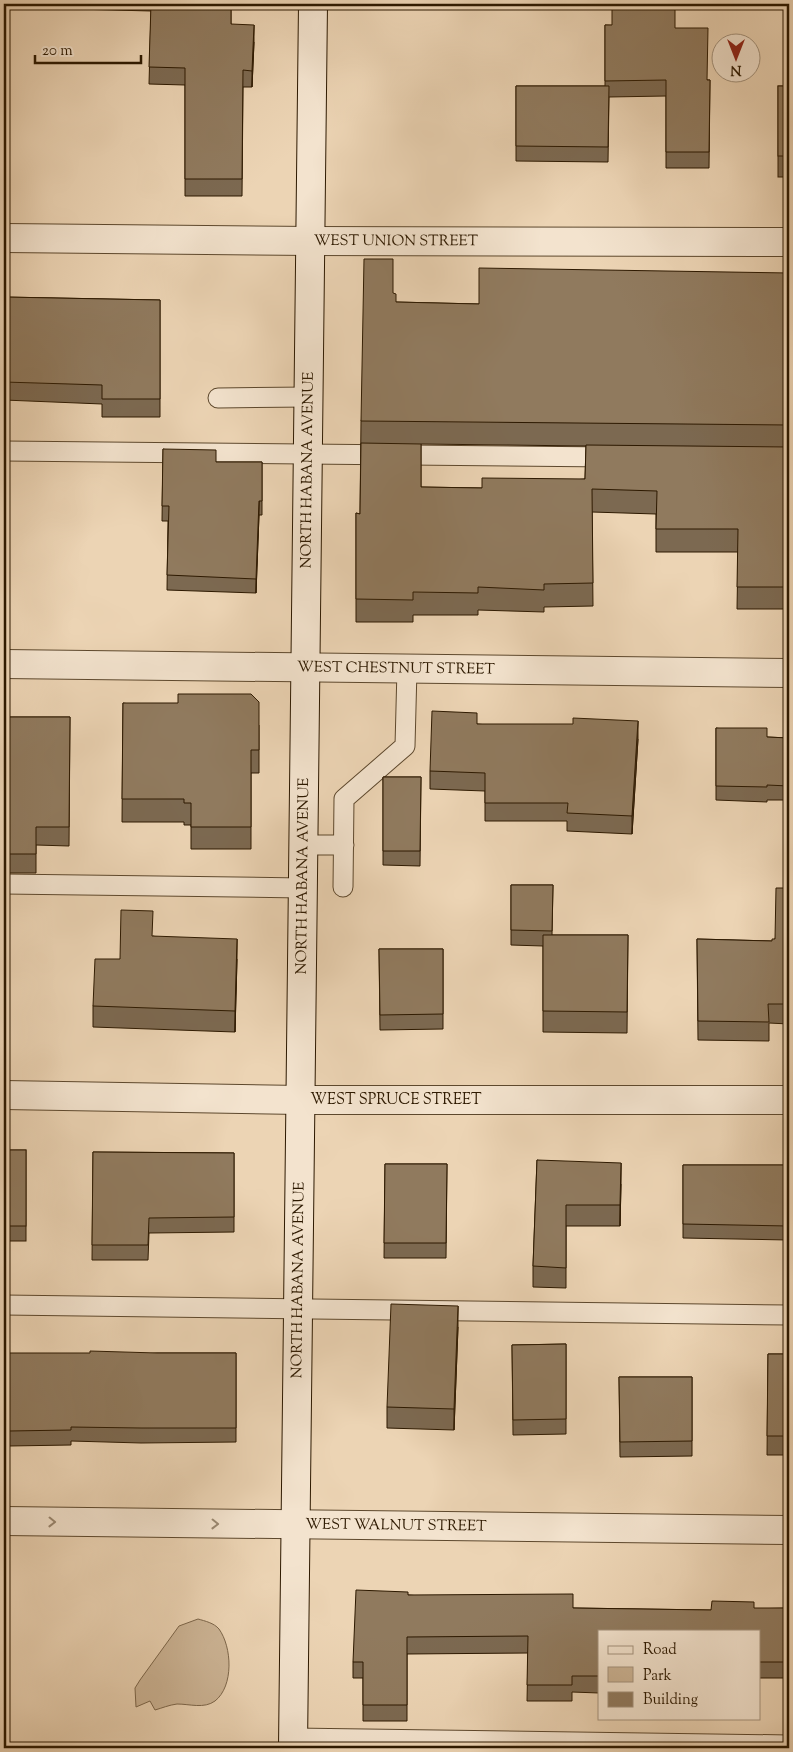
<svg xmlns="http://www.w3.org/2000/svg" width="793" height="1752" viewBox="0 0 793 1752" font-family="'Sorts Mill Goudy',serif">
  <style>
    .green { fill: #ccb495; stroke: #7c664a }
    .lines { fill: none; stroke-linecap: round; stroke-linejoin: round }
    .lane-casing { stroke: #5d482d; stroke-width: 21 }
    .street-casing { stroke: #5d482d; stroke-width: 30 }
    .secondary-casing { stroke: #2d1900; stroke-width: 30 }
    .lane { stroke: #f3e3ce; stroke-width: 19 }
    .street { stroke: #f3e3ce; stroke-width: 28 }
    .secondary { stroke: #f3e3ce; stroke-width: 28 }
    .wall { fill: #7c6951; stroke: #2d1900; fill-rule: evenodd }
    .shaded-wall { fill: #655542; stroke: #2d1900 }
    .building { fill: #907a5e; stroke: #2d1900 }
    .oneway { stroke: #9a8871 }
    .labels { text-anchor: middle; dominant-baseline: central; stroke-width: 5; stroke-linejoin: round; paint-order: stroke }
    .street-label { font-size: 15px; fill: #2d1900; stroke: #f3e3ce }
  </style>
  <rect width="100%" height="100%" fill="#ecd4b4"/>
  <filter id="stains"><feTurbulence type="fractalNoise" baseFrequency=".004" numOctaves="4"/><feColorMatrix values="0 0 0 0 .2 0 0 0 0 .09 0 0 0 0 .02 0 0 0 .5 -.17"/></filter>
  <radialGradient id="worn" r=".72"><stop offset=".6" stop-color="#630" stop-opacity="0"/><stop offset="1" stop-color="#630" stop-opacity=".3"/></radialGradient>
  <path class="green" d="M 198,1619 C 205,1621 214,1623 219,1629 C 232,1647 234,1686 215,1701 C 204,1709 190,1704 177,1704 C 169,1705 162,1708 155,1710 L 150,1701 L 136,1707 L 135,1688 L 140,1680 L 179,1626 Z"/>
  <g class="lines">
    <g class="lane-casing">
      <g id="lane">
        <path d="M 218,398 L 309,397"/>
        <path d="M 4,451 L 611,457"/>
        <path d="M 303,845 L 344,845"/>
        <path d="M 4,884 L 303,888"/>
        <path d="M 343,887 L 344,799 L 405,746 L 407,669"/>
        <path d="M 4,1305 L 789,1315"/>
        <path d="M 293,1738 L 789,1745"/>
      </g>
    </g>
    <g class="street-casing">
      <g id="street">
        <path id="s1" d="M 4,238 L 311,241 L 789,242"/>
        <path id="s2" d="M 4,664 L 789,673"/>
        <path id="s3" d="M 4,1095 L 300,1100 L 789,1100"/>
        <path id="s4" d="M 4,1521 L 789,1530"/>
      </g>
    </g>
    <g class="secondary-casing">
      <g id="secondary">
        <path id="s5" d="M 293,1748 L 313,4"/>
      </g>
    </g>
    <use href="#lane" class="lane"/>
    <use href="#street" class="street"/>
    <use href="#secondary" class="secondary"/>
  </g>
  <g class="wall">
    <path d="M 37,4 L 231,4 L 231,24 L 254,42 L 252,87 L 243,87 L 242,196 L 185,196 L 185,85 L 149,84 L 151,11 L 37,8 Z"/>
    <path d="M 605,25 L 675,28 L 707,80 L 710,80 L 709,168 L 666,168 L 666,96 L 609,97 L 608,162 L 516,161 L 516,86 L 605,86 Z"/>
    <rect x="778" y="86" width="11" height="91"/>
    <path d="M 789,273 L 789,609 L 737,609 L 738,552 L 656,552 L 656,514 L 592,512 L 593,606 L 544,607 L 544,612 L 478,610 L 478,615 L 413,615 L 413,622 L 356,622 L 356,513 L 360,514 L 361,421 L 396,302 L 479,304 ZM 421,444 L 586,446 L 585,479 L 482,488 L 421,487 Z"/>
    <path d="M 4,297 L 160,300 L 160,417 L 102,417 L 102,404 L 4,400 Z"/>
    <path d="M 163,449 L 216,462 L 262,462 L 262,515 L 259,515 L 256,593 L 167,590 L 168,521 L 162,521 Z"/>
    <path d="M 123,703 L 259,725 L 259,773 L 251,773 L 251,849 L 191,849 L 191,825 L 184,825 L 184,822 L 122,822 Z"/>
    <path d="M 4,717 L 70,717 L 69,846 L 36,845 L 36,873 L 4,873 Z"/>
    <path d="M 477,724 L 638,739 L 632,834 L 567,831 L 567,821 L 485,821 L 485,791 L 430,789 L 430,771 Z"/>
    <path d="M 716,728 L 767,737 L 789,738 L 789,800 L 767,800 L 767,802 L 716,800 Z"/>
    <path d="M 383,777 L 421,777 L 420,866 L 383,865 Z"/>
    <path d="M 511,885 L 553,885 L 552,935 L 628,935 L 627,1033 L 543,1032 L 543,946 L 511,945 Z"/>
    <path d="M 789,888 L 789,1024 L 769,1023 L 769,1041 L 698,1040 L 697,939 L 772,941 L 775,939 Z"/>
    <path d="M 153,936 L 237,959 L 235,1032 L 93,1027 L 93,1006 L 120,959 Z"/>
    <path d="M 379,949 L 443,949 L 443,1029 L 380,1030 Z"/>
    <rect x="4" y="1150" width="22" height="91"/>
    <path d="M 93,1152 L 234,1153 L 234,1232 L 149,1233 L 148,1260 L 92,1260 Z"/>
    <path d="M 537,1160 L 621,1184 L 620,1226 L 566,1226 L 566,1288 L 533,1287 L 533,1266 Z"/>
    <path d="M 385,1164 L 447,1164 L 446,1258 L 384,1258 Z"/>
    <path d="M 683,1165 L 789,1165 L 789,1254 L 788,1254 L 788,1240 L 683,1238 Z"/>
    <path d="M 458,1327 L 454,1430 L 387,1428 L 387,1407 Z"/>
    <path d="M 566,1344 L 566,1434 L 513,1435 L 512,1345 Z"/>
    <path d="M 157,1353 L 236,1353 L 236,1442 L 141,1443 L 71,1441 L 71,1445 L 9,1446 L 9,1443 L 4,1443 L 4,1364 Z"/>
    <path d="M 768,1354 L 789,1354 L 789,1455 L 767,1455 Z"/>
    <path d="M 619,1377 L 692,1377 L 692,1456 L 620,1457 Z"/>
    <path d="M 408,1595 L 573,1608 L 711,1610 L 789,1608 L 789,1678 L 759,1678 L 759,1631 L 599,1631 L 599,1693 L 572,1692 L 572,1701 L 527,1701 L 528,1653 L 407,1654 L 407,1721 L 363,1721 L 363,1678 L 353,1678 L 353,1662 Z"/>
  </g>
  <g class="shaded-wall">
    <path d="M 254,25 L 254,42 L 252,87 L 252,71 Z"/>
    <path d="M 259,501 L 259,515 L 256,593 L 256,579 Z"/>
    <path d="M 638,721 L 638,739 L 632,834 L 632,816 Z"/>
    <path d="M 237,939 L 237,959 L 235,1032 L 235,1011 Z"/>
    <path d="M 621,1163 L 621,1184 L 620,1226 L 620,1205 Z"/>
    <path d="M 458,1306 L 458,1327 L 454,1430 L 454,1409 Z"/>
  </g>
  <g class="building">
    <path d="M 151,4 L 231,4 L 231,24 L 254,25 L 252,71 L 243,70 L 242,179 L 185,179 L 185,68 L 149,67 Z"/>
    <path d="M 612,4 L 675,4 L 675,28 L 708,28 L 707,80 L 710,80 L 709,152 L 666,152 L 666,80 L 605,81 L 605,25 L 612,25 Z"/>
    <path d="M 516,86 L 609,86 L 608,147 L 516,146 Z"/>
    <rect x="778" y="86" width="11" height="70"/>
    <path d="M 364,259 L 393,259 L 393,293 L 396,294 L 396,302 L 479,304 L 479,268 L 789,273 L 789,425 L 361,421 Z"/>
    <path d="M 4,297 L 160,300 L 160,399 L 102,399 L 102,385 L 4,382 Z"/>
    <path d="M 361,443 L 421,444 L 421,487 L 482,488 L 482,478 L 585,479 L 586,445 L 789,447 L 789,587 L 737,587 L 738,529 L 656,529 L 657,491 L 592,489 L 593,583 L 544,584 L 544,590 L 478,587 L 478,593 L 413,592 L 413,600 L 356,599 L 356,513 L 360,514 Z"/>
    <path d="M 163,449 L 216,450 L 216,462 L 262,462 L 262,501 L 259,501 L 256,579 L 167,575 L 169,506 L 162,506 Z"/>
    <path d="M 178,694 L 251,694 L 259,702 L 259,750 L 251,750 L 251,827 L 191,827 L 191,803 L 184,803 L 184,799 L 122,799 L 123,703 L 178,703 Z"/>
    <path d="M 432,711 L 477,713 L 477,724 L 573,724 L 573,718 L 638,721 L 632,816 L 567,813 L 568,803 L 485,803 L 485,773 L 430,771 Z"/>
    <path d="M 4,717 L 70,717 L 69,827 L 36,827 L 36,854 L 4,854 L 5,804 L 4,804 Z"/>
    <path d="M 716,728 L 767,728 L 767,737 L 789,738 L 789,786 L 767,785 L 767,787 L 716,786 Z"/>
    <path d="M 383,777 L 421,777 L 420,851 L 383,851 Z"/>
    <path d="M 511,885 L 553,885 L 552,931 L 511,930 Z"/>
    <path d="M 776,888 L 789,888 L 789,1004 L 768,1004 L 769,1022 L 698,1021 L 697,939 L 772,941 L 772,939 L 775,939 Z"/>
    <path d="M 121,910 L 153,911 L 152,936 L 237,939 L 235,1011 L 93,1006 L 95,959 L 120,959 Z"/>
    <path d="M 543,935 L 628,935 L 627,1012 L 543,1011 Z"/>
    <path d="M 379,949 L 443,949 L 443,1014 L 380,1015 Z"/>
    <rect x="4" y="1150" width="22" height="76"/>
    <path d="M 93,1152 L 234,1153 L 234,1217 L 149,1218 L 148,1245 L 92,1245 Z"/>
    <path d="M 537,1160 L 621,1163 L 620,1205 L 566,1205 L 566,1268 L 533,1266 Z"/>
    <path d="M 385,1164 L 447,1164 L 446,1243 L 384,1243 Z"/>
    <path d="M 683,1165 L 789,1165 L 789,1239 L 788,1239 L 788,1226 L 683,1224 Z"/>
    <path d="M 391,1304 L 458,1306 L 454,1409 L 387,1407 Z"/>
    <path d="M 566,1344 L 566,1419 L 513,1420 L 512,1345 Z"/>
    <path d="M 90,1351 L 157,1353 L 236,1353 L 236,1428 L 141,1428 L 71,1427 L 71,1430 L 9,1431 L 9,1428 L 4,1428 L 4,1364 L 9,1364 L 9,1353 L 90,1353 Z"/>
    <path d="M 768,1354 L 789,1354 L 789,1436 L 767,1436 Z"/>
    <path d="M 619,1377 L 692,1377 L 692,1441 L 620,1442 Z"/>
    <path d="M 356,1590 L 408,1592 L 408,1595 L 573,1594 L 573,1608 L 711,1610 L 712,1601 L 754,1602 L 754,1608 L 789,1608 L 789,1662 L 759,1662 L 759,1631 L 599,1631 L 599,1676 L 572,1676 L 572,1685 L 527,1685 L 528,1636 L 407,1637 L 407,1705 L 363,1705 L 363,1662 L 353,1662 Z"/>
  </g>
  <defs><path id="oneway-chevron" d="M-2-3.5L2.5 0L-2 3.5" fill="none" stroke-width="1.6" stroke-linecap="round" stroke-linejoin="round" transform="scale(1.25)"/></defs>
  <g class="oneway">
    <use href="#oneway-chevron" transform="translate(52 1522) rotate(1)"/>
    <use href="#oneway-chevron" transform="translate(215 1524) rotate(1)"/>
  </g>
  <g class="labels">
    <g class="street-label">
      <text stroke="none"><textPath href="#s1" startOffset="392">WEST UNION STREET</textPath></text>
      <text stroke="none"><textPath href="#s5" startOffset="1278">NORTH HABANA AVENUE</textPath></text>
      <text stroke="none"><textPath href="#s2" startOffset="392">WEST CHESTNUT STREET</textPath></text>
      <text stroke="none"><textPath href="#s5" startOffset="872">NORTH HABANA AVENUE</textPath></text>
      <text stroke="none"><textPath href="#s3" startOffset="392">WEST SPRUCE STREET</textPath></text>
      <text stroke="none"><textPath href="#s5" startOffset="468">NORTH HABANA AVENUE</textPath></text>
      <text stroke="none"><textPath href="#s4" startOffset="392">WEST WALNUT STREET</textPath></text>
    </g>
  </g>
  <rect width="793" height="1752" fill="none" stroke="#ecd4b4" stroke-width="20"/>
  <rect x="5" y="5" width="783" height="1742" fill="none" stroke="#2d1900" stroke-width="2.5"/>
  <rect x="10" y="10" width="773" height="1732" fill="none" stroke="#2d1900"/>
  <rect x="598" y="1630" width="162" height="90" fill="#f3e3ce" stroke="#a4927c"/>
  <rect x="608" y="1646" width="25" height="8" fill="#f3e3ce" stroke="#a4927c"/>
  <text x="643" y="1654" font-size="15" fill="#2d1900">Road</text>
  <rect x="608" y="1667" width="25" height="15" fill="#ccb495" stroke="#a4927c"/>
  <text x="643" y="1680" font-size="15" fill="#2d1900">Park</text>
  <rect x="608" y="1692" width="25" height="15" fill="#907a5e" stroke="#a4927c"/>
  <text x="643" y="1704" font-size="15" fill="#2d1900">Building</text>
  <g transform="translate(736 58) rotate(180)"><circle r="24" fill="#f3e3ce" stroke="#a4927c"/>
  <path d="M0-4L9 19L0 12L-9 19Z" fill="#8f2418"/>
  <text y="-8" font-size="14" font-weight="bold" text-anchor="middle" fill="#2d1900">N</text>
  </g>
  <path d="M35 55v8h106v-8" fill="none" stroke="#2d1900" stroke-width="2.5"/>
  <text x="42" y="55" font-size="15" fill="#2d1900" stroke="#f3e3ce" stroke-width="4" paint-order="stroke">20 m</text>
  <rect width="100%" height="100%" filter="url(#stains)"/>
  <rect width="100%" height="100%" fill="url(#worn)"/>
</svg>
